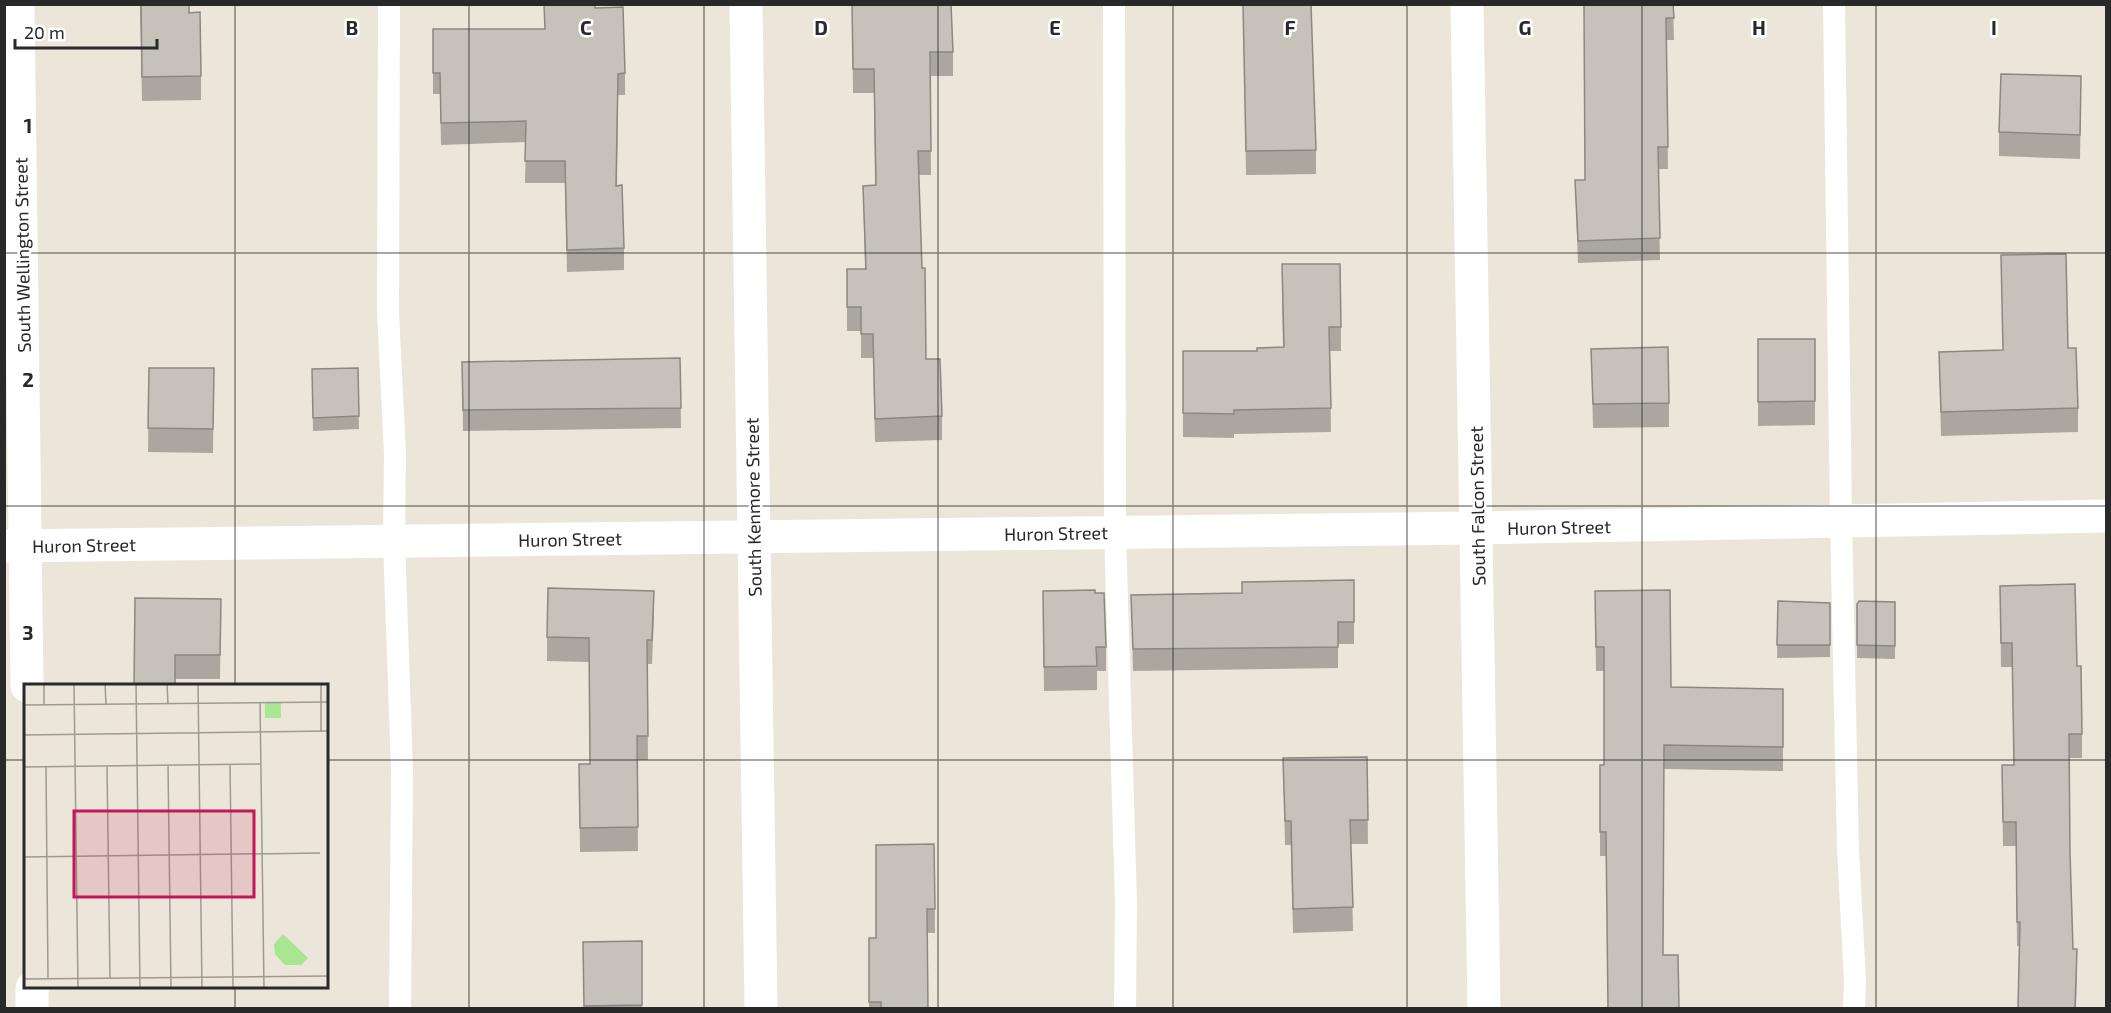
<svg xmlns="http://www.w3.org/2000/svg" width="2111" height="1013" viewBox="0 0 2111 1013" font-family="'Exo 2',sans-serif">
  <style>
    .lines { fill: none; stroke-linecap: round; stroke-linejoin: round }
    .service { stroke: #fff; stroke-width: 22 }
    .minor { stroke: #fff; stroke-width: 33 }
    .tertiary { stroke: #fff; stroke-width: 33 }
    .wall { fill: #aba79f }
    .building { fill: #c7c2b9; stroke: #8b8882; stroke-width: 1.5 }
    .grid { fill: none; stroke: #292929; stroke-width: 1.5; stroke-opacity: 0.55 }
    .labels { text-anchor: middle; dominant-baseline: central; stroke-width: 5; stroke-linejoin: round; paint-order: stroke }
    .street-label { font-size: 18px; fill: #292929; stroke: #fff }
    .inset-road { fill: none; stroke: #9e9a93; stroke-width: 1.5 }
    .view { fill: #c2185b; fill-opacity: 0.15; stroke: #c2185b; stroke-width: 3 }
    .inset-edge { fill: none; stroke: #292929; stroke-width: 3 }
    .grid-label { font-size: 20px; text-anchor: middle; font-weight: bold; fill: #292929; stroke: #fff; stroke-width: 5; stroke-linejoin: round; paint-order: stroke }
  </style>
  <rect width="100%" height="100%" fill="#ece5d9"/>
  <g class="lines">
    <g class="service">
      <path d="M 389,4 L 388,312 L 395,454 L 394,541 L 402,771 L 400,1008"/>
      <path d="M 1114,4 L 1115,532 L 1126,902 L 1125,1008"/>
      <path d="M 1834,4 L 1841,520 L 1848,849 L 1855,982 L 1854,1008"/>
    </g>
    <g class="minor">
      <path d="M 18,4 L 27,686"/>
      <path d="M 746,4 L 761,1008"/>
      <path d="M 4,546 L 1478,528 L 2106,516"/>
      <path d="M 32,988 L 32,1008"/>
    </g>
    <path class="tertiary" d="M 1467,4 L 1484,1008"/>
  </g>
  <g class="wall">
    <path d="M 140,4 L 189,4 L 189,13 L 201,76 L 201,100 L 142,101 Z"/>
    <path d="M 852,4 L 953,52 L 953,76 L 930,76 L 931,175 L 919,175 L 922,268 L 926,359 L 942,416 L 942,440 L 875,442 L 873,358 L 861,358 L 861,331 L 847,331 L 847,269 L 865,269 L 863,186 L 875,185 L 874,93 L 853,93 Z"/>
    <path d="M 1243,4 L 1316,150 L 1316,174 L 1246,175 Z"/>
    <path d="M 1673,4 L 1674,40 L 1666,40 L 1668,169 L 1658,169 L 1660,260 L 1578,263 L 1575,180 L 1585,180 Z"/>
    <path d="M 595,8 L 625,73 L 625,95 L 618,95 L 617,186 L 624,248 L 624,270 L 567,272 L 565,183 L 525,183 L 526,142 L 441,145 L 440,94 L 433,94 L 433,29 L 544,29 Z"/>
    <path d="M 2081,100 L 2080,159 L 1999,156 L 1999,132 Z"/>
    <path d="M 2001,255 L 2068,348 L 2078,408 L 2078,432 L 1941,436 L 1939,352 L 2003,350 Z"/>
    <path d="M 1282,288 L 1341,327 L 1341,351 L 1330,351 L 1331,432 L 1234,434 L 1234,438 L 1183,437 L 1183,351 L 1257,351 L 1283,347 Z"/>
    <path d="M 1758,339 L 1815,339 L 1815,425 L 1758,426 Z"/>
    <path d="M 1591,349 L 1669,403 L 1669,427 L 1593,428 Z"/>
    <path d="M 680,358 L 681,428 L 463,431 L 462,362 Z"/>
    <path d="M 149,368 L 214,368 L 213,453 L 148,452 Z"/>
    <path d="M 358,368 L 359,429 L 313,431 L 312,369 Z"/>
    <path d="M 1354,580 L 1354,644 L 1338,644 L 1338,668 L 1133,671 L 1131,595 L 1242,593 Z"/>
    <path d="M 2000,586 L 2077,666 L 2082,734 L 2082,758 L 2069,758 L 2070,853 L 2073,949 L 2077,973 L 2076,1008 L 2018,1008 L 2019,946 L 2017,946 L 2016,846 L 2003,846 L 2002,789 L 2002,765 L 2014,765 L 2012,667 L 2001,667 Z"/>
    <path d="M 1043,591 L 1106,647 L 1106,671 L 1097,671 L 1097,690 L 1044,691 Z"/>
    <path d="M 1595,591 L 1671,687 L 1783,689 L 1783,771 L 1664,769 L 1663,955 L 1679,1008 L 1606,856 L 1600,856 L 1600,765 L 1604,765 L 1604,671 L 1596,671 Z"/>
    <path d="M 221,599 L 220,679 L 175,679 L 134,686 Z"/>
    <path d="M 1778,601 L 1830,603 L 1830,657 L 1777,658 Z"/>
    <path d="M 1895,602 L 1895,659 L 1857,658 L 1857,604 Z"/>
    <path d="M 654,615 L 652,664 L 647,664 L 648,760 L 637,760 L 638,851 L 580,852 L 579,764 L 590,764 L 589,662 L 547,661 L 547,637 Z"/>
    <path d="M 1367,757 L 1368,844 L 1351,844 L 1353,931 L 1293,933 L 1291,845 L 1285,845 L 1283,758 Z"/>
    <path d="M 934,844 L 935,933 L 927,933 L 928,1008 L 869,1008 L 869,938 L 876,938 Z"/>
    <path d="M 642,941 L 642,1008 L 584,1008 L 583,942 Z"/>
  </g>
  <g class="building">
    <path d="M 141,4 L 189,4 L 189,13 L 200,12 L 201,76 L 142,77 Z"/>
    <path d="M 544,4 L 595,4 L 595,8 L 623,7 L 625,73 L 618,74 L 616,186 L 622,185 L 624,248 L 567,250 L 565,161 L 525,161 L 526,121 L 441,123 L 440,73 L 433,73 L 433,29 L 545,29 Z"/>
    <path d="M 852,4 L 951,4 L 953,52 L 930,52 L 931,151 L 918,151 L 922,268 L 925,268 L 926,359 L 940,359 L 942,416 L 875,419 L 873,334 L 861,334 L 861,307 L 847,307 L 847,269 L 866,269 L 863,186 L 876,185 L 874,69 L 853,69 Z"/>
    <path d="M 1243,4 L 1311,4 L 1316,150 L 1246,151 Z"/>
    <path d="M 1584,4 L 1673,4 L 1674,18 L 1666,18 L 1668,147 L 1658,147 L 1660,238 L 1578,241 L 1575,180 L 1585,180 Z"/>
    <path d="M 2001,74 L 2081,76 L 2080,135 L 1999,132 Z"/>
    <path d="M 2066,254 L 2068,348 L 2076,348 L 2078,408 L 1941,412 L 1939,352 L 2003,350 L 2001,255 Z"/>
    <path d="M 1282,264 L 1340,264 L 1341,327 L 1329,327 L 1331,408 L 1234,410 L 1234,414 L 1183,413 L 1183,351 L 1257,351 L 1257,348 L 1284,347 Z"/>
    <path d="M 1758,339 L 1815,339 L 1815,401 L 1758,402 Z"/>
    <path d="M 1668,347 L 1669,403 L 1593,404 L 1591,349 Z"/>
    <path d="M 680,358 L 681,408 L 463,410 L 462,362 Z"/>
    <path d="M 149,368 L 214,368 L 213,429 L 148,428 Z"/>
    <path d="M 358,368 L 359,416 L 313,418 L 312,369 Z"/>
    <path d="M 1354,580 L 1354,622 L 1338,622 L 1338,647 L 1133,649 L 1131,595 L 1242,593 L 1242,582 Z"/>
    <path d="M 2075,584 L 2077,666 L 2081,666 L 2082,734 L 2069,734 L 2070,853 L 2073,949 L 2077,949 L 2075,1008 L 2018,1008 L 2020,922 L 2017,922 L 2016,822 L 2003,822 L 2002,765 L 2014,765 L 2012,643 L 2001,643 L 2000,586 Z"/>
    <path d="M 548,588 L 654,591 L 652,640 L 647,640 L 648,736 L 637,736 L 638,827 L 580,828 L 579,764 L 590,764 L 589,638 L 547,637 Z"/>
    <path d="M 1095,590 L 1095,593 L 1104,593 L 1106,647 L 1096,647 L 1097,666 L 1044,667 L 1043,591 Z"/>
    <path d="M 1670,590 L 1671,687 L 1783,689 L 1783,747 L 1664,745 L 1663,955 L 1678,955 L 1679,1008 L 1608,1008 L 1606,832 L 1600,832 L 1600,765 L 1604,765 L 1604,647 L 1596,647 L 1595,591 Z"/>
    <path d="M 135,598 L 221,599 L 220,655 L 175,655 L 175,686 L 134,686 Z"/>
    <path d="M 1778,601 L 1830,603 L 1830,645 L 1777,645 Z"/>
    <path d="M 1859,601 L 1895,602 L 1895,646 L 1857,645 L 1857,604 Z"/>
    <path d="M 1367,757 L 1368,820 L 1350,820 L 1353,907 L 1293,909 L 1291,821 L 1285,821 L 1283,758 Z"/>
    <path d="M 934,844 L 935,909 L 927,909 L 928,1008 L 881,1008 L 881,1002 L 869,1002 L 869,938 L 876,938 L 876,845 Z"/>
    <path d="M 642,941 L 642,1005 L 584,1006 L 583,942 Z"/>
  </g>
  <path class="grid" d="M 235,4 L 235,686M 469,4 L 469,1008M 704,4 L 704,1008M 938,4 L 938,1008M 1173,4 L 1173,1008M 1407,4 L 1407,1008M 1642,4 L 1642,1008M 1876,4 L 1876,1008M 4,253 L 2106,253M 4,506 L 2106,506M 4,760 L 26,760M 327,760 L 2106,760M 235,988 L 235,1008"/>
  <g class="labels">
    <g class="street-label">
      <text transform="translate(22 255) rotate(-91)">South Wellington Street</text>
      <text transform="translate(1477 506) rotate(-91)">South Falcon Street</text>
      <text transform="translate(753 507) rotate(-91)">South Kenmore Street</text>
      <text transform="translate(1559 527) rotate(-1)">Huron Street</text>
      <text transform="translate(1056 533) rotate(-1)">Huron Street</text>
      <text transform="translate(570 539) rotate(-1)">Huron Street</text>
      <text transform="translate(84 545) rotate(-1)">Huron Street</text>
    </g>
  </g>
  <g transform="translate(24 684)">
    <rect width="304" height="304" fill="#ece5d9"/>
    <path d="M 241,19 L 257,19 L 257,34 L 241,34 ZM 259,250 L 284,274 L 277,281 L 261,281 L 251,270 L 250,260 Z" fill="#a8e692"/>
    <path class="inset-road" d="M 20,0 L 20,21M 50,0 L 54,304M 81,0 L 82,20M 112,0 L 116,304M 143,0 L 144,20M 174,0 L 178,304M 297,0 L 297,47M 236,18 L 240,304M 0,21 L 305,18M 0,51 L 305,47M 206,80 L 209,304M 144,81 L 147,304M 83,82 L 86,295M 0,83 L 236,80M 22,83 L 24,295M 0,173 L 296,169M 0,295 L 305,292"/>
    <path class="view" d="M 50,127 L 230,127 L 230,213 L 50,213 Z"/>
    <rect width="304" height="304" class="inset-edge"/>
  </g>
  <g class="grid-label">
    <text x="352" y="35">B</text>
    <text x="586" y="35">C</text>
    <text x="821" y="35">D</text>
    <text x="1055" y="35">E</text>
    <text x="1290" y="35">F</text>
    <text x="1525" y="35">G</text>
    <text x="1759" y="35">H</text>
    <text x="1994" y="35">I</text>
    <text x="28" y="133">1</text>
    <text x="28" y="387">2</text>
    <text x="28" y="640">3</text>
  </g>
  <rect width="2111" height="1013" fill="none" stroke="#292929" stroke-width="12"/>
  <path d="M15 39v9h142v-9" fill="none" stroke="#292929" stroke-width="3"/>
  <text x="24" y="39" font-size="18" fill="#292929" stroke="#ffffff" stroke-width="4.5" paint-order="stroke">20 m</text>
</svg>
